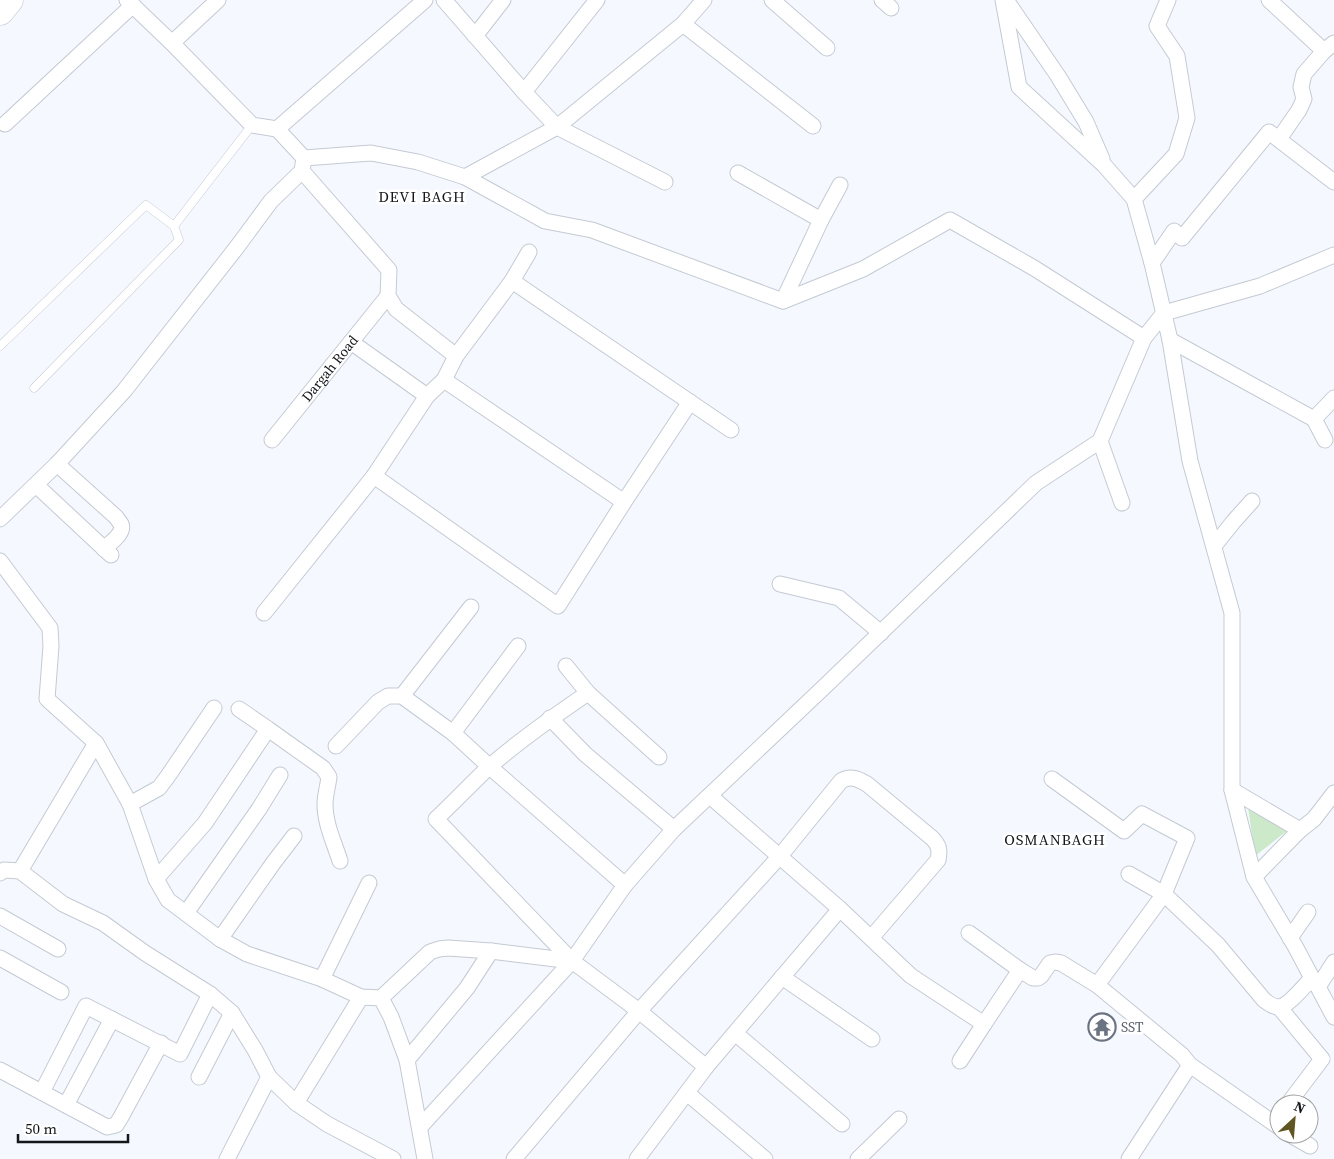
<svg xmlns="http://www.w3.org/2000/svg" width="1334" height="1159" viewBox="0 0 1334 1159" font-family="'Source Serif 4',serif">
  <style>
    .green { fill: #cce9c9 }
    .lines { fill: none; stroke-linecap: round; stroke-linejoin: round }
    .lane-casing { stroke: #c4cad3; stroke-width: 9 }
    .street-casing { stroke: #c4cad3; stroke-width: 17 }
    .highway-casing { stroke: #c4cad3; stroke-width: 29 }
    .lane { stroke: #fff; stroke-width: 8 }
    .street { stroke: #fff; stroke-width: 15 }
    .highway { stroke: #fff; stroke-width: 28 }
    .labels { text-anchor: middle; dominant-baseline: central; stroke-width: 5; stroke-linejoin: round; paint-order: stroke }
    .street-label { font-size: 14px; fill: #15171a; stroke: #fff }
    .worship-label { font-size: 14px; fill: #5b616d; stroke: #fff; text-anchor: start }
    .neighbourhood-label { font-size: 15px; letter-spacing: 1px; fill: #15171a; stroke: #fff }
  </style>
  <rect width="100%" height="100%" fill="#f5f9ff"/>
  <path class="green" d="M 1246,793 L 1297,823 L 1255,856 Z"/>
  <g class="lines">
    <g class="lane-casing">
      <g id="lane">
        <path d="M 0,346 L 146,205 L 174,226"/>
        <path d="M 34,388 L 179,240 L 174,226 L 252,125"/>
      </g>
    </g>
    <g class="street-casing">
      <g id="street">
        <path d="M 127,0 L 172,43 L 252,125 L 277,129 L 304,158 L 371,153 L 418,162 L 465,177 L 545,221 L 592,230 L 783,301 L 863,269 L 950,220 L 1034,268 L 1144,338"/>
        <path d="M 444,0 L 524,92 L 557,127 L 665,182"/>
        <path d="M 772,0 L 827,48"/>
        <path d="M 882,0 L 891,8"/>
        <path d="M 1003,0 L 1019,87 L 1104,165 L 1134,199 L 1152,263 L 1170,340 L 1190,461 L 1232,613 L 1232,790 L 1254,877 L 1295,946 L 1312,978 L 1318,987 L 1334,1017"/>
        <path d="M 1006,0 L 1058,76 L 1086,122 L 1102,159"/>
        <path d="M 1269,0 L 1324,51 L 1334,43"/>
        <path d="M 683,24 L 813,126"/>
        <path d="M 475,36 L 503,0"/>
        <path d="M 172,43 L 218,0"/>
        <path d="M 524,92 L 597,0"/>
        <path d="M 5,124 L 133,5"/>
        <path d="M 277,129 L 425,0"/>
        <path d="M 1279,139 L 1299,110 L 1304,99 L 1301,87 L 1304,74 L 1324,51"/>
        <path d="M 302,171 L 389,270 L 388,296 L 396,309 L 456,356"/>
        <path d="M 738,173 L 821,220"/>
        <path d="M 465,177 L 557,127 L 683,24 L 704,0"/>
        <path d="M 1134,199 L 1176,154 L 1187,118 L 1177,56 L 1157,26 L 1168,0"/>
        <path d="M 1152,263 L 1174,231 L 1182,238 L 1269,132 L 1334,182"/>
        <path d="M 512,281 L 731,430"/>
        <path d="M 783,301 L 821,220 L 840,185"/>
        <path d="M 1170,340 L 1314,419 L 1334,398"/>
        <path d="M 351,342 L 427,396"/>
        <path d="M 444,380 L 624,502"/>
        <path d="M 1314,419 L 1325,440"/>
        <path id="s1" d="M 272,440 L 388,296"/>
        <path d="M 1100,441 L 1122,503"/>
        <path d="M 57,464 L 116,517 C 116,517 121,524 121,524 C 125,533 110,543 104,549"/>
        <path d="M 374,476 L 558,606 L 624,502 L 690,402"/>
        <path d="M 36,485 L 111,555"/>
        <path d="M 0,519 L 57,464 L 124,391 L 237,247 L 271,201 L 302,171 L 304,158"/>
        <path d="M 1214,546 L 1234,521 L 1252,501"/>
        <path d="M 0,561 L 50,628 L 51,646 L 47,699 L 96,743 L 130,804 L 156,879 L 168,900 L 220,939 L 247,954 L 322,979 L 361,997 L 381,998 L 391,1017 L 407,1060 L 425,1159"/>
        <path d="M 780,584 L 839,598 L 881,633"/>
        <path d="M 264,613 L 374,476 L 427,396 L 444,380 L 456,356 L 512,281 L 529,252"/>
        <path d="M 566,666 L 588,693 L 659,757"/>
        <path d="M 588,693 C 554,716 520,740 489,767 C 471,784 454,802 436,819 L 572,961 L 639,1011 L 706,1067"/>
        <path d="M 402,696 L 471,607"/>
        <path d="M 550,718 L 585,754 L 674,829"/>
        <path d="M 268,729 L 323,768 L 329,777 C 328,786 325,795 325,804 C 325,824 334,842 340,861"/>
        <path d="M 453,733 L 518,646"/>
        <path d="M 336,746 L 378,702 L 388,696 L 402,696 L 453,733 L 490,767 L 625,885"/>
        <path d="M 1052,779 L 1124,831 L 1142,814 L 1187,838 L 1164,894 L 1218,945 L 1264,1000 C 1268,1003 1273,1007 1278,1007 C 1288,1007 1304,986 1312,978"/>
        <path d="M 1232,790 L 1300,830"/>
        <path d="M 710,796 L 840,909 L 911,976 L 984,1024 L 1020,970 L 1033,978 L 1038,978 L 1041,976 L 1050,963 L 1055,962 L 1061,963 L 1097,985"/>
        <path d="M 130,804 L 159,788 L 168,776 L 214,708"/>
        <path d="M 20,871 L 96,743"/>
        <path d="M 0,873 L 4,870 L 20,871 L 63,904 L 103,923 L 145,953 L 210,994 L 232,1013 L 255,1050 L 269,1077 L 296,1103 L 361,997"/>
        <path d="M 1254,877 L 1300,830 L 1314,819 L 1334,793"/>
        <path d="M 156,879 L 205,823 L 268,729 L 239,709"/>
        <path d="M 186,913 L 259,809 L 280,775"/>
        <path d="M 0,916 L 58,949"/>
        <path d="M 969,933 L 1020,970"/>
        <path d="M 1290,938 L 1308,912"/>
        <path d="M 220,939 L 274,862 L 294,836"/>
        <path d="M 0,958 L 61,992"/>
        <path d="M 782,977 L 872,1039"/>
        <path d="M 322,979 L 369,883"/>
        <path d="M 1318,987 L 1334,962"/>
        <path d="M 381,998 L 430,952 L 439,949 L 448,948 L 491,951 L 572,961"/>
        <path d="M 1279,1007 L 1322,1059 L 1288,1104"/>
        <path d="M 735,1033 L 842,1124"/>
        <path d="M 407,1060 L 467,988 L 491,951"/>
        <path d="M 960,1061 L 984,1024"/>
        <path d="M 1190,1065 L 1279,1127"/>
        <path d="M 0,1070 L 107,1127 L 116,1125 L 121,1117 L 161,1043"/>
        <path d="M 199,1077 L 232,1013"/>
        <path d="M 42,1092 L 86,1006 L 180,1054 L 210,994"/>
        <path d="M 687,1093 L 765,1159"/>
        <path d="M 296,1103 L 327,1124 L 393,1159"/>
        <path d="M 66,1105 L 112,1019"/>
        <path d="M 420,1127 L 572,961 L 625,885 L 674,829 L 822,689 L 1036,483 L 1100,441 L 1144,338 L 1164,313 L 1260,286 L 1334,255"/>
        <path d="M 1289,1134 L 1310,1146"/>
        <path d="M 227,1159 L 269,1077"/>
        <path d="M 514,1159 L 639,1011 L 780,856 L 841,781 C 851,775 858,779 867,784 L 932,838 C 939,845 940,850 938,860 L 871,938"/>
        <path d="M 637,1159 L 706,1067 L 840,909"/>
        <path d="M 858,1159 L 899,1119"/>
        <path d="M 1129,1159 L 1190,1065 L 1182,1055 L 1097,985 L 1164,894 L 1129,874"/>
      </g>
    </g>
    <g class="highway-casing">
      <path id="highway" d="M 0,11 L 9,0"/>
    </g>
    <use href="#lane" class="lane"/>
    <use href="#street" class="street"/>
    <use href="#highway" class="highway"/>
  </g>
  <defs>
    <g id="temple-ring" transform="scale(1.4375)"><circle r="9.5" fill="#fff" stroke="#6b7280" stroke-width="1.5"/><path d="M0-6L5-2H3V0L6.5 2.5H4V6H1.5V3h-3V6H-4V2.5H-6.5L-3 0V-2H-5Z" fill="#6b7280"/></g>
  </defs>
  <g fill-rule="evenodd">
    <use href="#temple-ring" x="1102" y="1027"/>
  </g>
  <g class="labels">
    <g class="street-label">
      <text stroke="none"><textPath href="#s1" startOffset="92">Dargah Road</textPath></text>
    </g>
    <g class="worship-label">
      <text x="1121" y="1027">SST</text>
    </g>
    <g class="neighbourhood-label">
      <text x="422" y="196">DEVI BAGH</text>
      <text x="1055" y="839">OSMANBAGH</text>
    </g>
  </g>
  <g transform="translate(1294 1119) rotate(26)"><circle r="24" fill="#ffffff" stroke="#a1a2a3"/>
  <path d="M0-4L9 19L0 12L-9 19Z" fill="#5f5622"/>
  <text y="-8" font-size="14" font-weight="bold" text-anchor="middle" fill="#15171a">N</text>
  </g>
  <path d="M18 1134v8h110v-8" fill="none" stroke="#15171a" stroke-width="2.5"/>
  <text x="25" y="1134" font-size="15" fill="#15171a" stroke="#ffffff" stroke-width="4" paint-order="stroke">50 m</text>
</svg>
